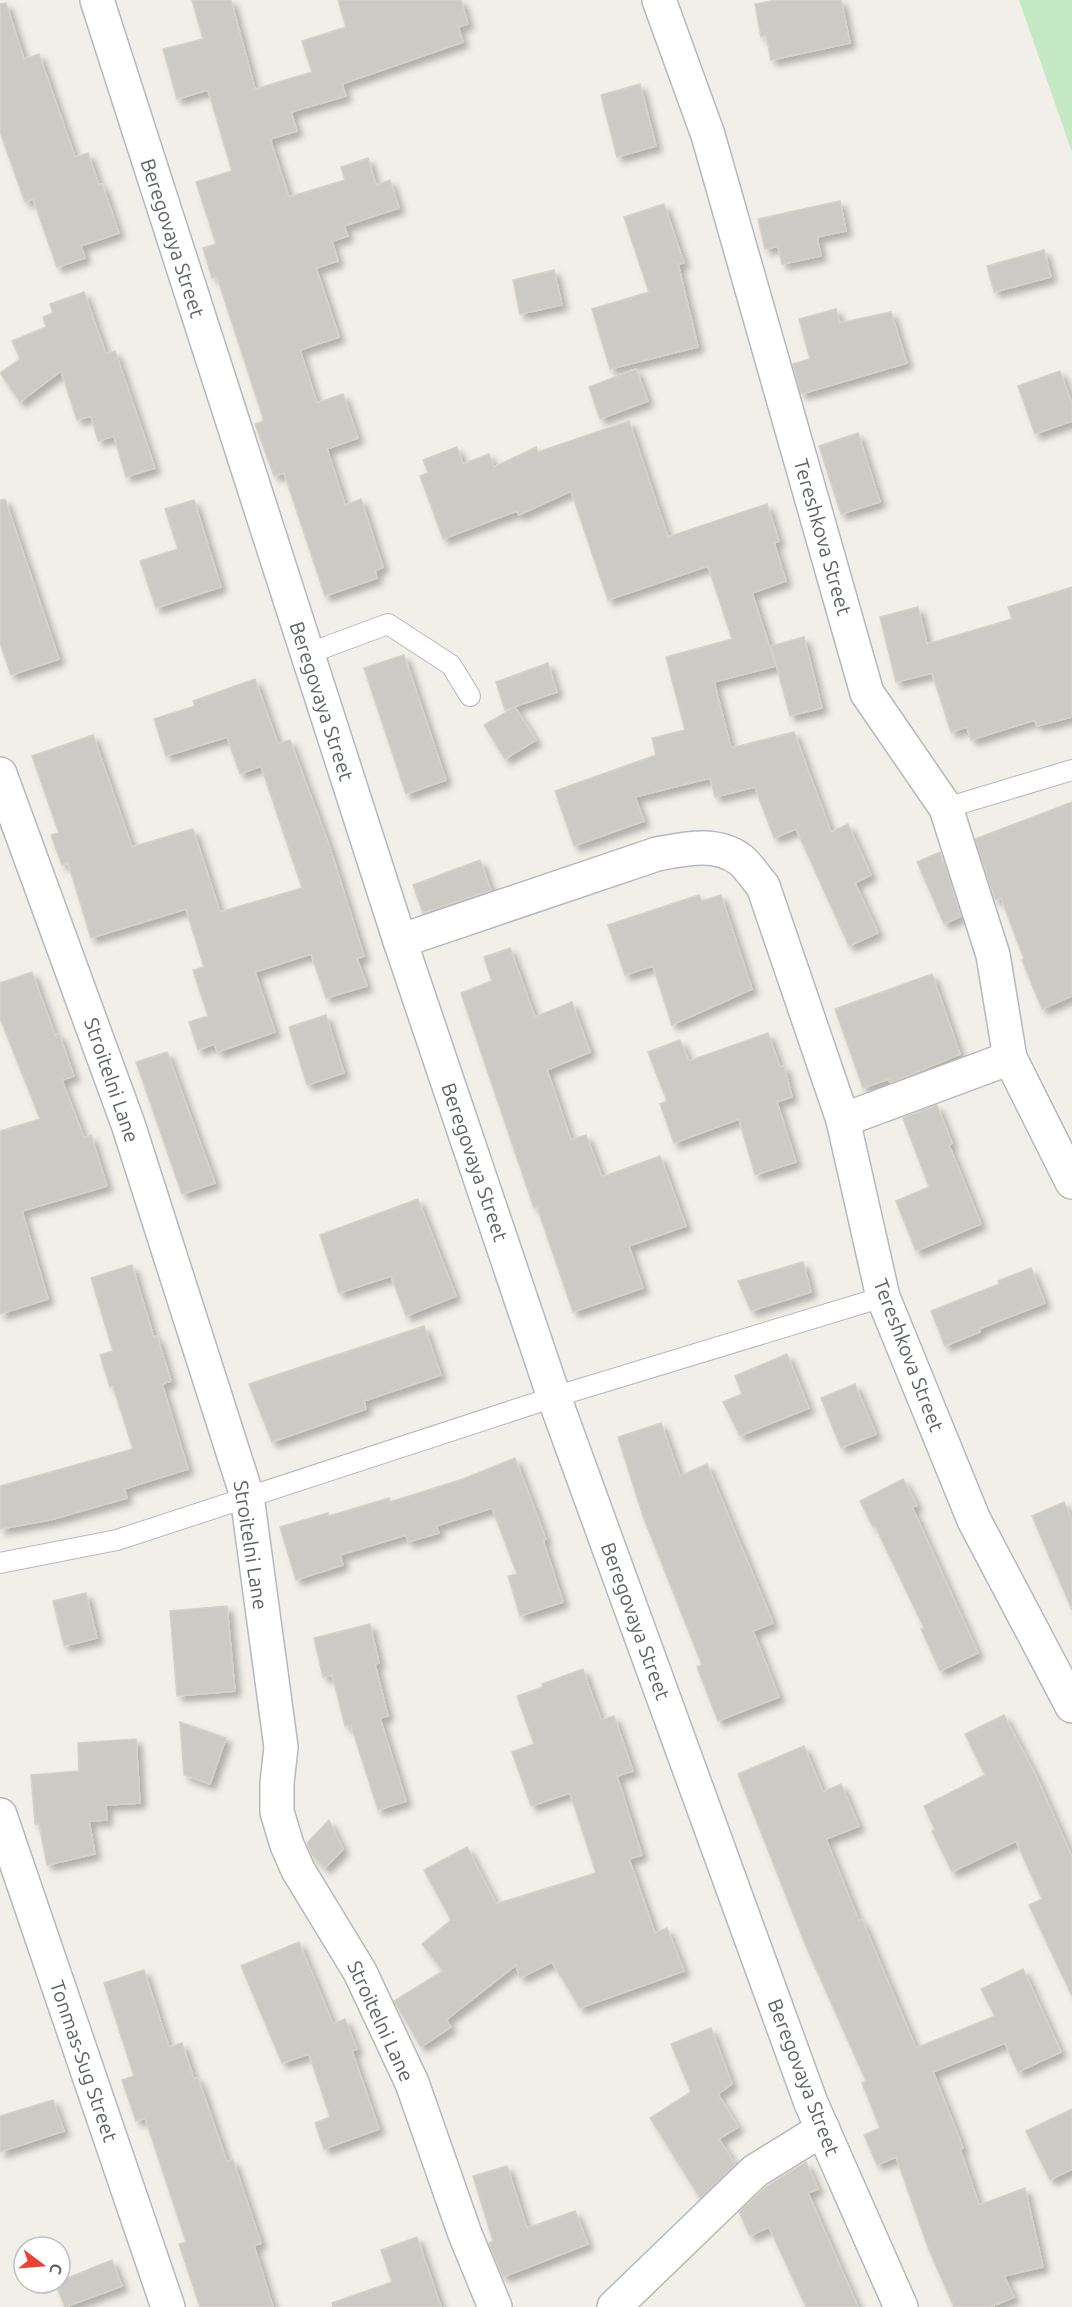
<svg xmlns="http://www.w3.org/2000/svg" width="1072" height="2307" viewBox="0 0 1072 2307" font-family="Ubuntu,sans-serif">
  <style>
    .green { fill: #c5e8c5 }
    .building { fill: #cccac5; stroke: #d6d1c6; stroke-width: 1.5; filter: url(#shadow) }
    .lines { fill: none; stroke-linecap: round; stroke-linejoin: round }
    .lane-casing { stroke: #b5b8bc; stroke-width: 22 }
    .street-casing { stroke: #b5b8bc; stroke-width: 36 }
    .lane { stroke: #fff; stroke-width: 20 }
    .street { stroke: #fff; stroke-width: 33 }
    .labels { text-anchor: middle; dominant-baseline: central; stroke-width: 6; stroke-linejoin: round; paint-order: stroke }
    .street-label { font-size: 20px; fill: #5f6368; stroke: #fff }
  </style>
  <defs>
    <filter id="shadow"><feDropShadow dx="5.5" dy="5.5" stdDeviation="3" flood-color="#0004"/></filter>
  </defs>
  <rect width="100%" height="100%" fill="#f1efe8"/>
  <path class="green" d="M 1019,0 L 1072,0 L 1072,152 Z"/>
  <g class="building">
    <path d="M 192,0 L 231,0 L 255,89 L 312,72 L 302,41 L 346,27 L 338,0 L 461,0 L 468,24 L 458,27 L 463,42 L 342,84 L 346,96 L 291,112 L 297,131 L 270,139 L 289,197 L 345,180 L 341,167 L 368,158 L 376,185 L 390,180 L 399,208 L 344,226 L 348,236 L 332,241 L 338,261 L 316,268 L 339,337 L 300,350 L 317,403 L 343,394 L 358,438 L 327,449 L 345,505 L 361,499 L 383,567 L 375,571 L 377,578 L 325,596 L 284,473 L 274,476 L 255,424 L 264,421 L 217,277 L 212,278 L 203,248 L 216,244 L 196,182 L 232,171 L 208,90 L 177,99 L 163,49 L 203,39 Z"/>
    <path d="M 776,0 L 841,0 L 850,43 L 771,60 L 766,35 L 761,37 L 755,4 Z"/>
    <path d="M 6,3 L 24,59 L 39,54 L 75,157 L 88,153 L 99,185 L 102,184 L 119,233 L 81,246 L 85,258 L 57,267 L 33,199 L 25,202 L 0,132 L 0,4 Z"/>
    <path d="M 640,84 L 656,146 L 617,157 L 601,95 Z"/>
    <path d="M 840,201 L 846,231 L 817,237 L 821,256 L 782,264 L 778,246 L 765,249 L 758,219 Z"/>
    <path d="M 664,204 L 684,263 L 678,264 L 698,347 L 610,369 L 592,309 L 649,292 L 624,217 Z"/>
    <path d="M 1044,250 L 1051,277 L 994,292 L 987,266 Z"/>
    <path d="M 554,270 L 562,305 L 520,314 L 513,280 Z"/>
    <path d="M 84,292 L 106,354 L 115,351 L 155,468 L 126,477 L 114,436 L 98,441 L 91,416 L 77,420 L 61,371 L 20,402 L 0,373 L 20,359 L 12,341 L 46,327 L 43,317 L 53,313 L 50,304 Z"/>
    <path d="M 836,309 L 840,323 L 891,312 L 907,363 L 801,394 L 793,364 L 810,359 L 799,319 Z"/>
    <path d="M 636,369 L 648,401 L 600,419 L 589,387 Z"/>
    <path d="M 1060,371 L 1072,404 L 1072,421 L 1035,434 L 1018,386 Z"/>
    <path d="M 629,421 L 668,537 L 767,504 L 779,541 L 774,543 L 786,581 L 752,593 L 776,666 L 714,682 L 731,748 L 794,732 L 831,832 L 848,824 L 871,875 L 855,883 L 878,933 L 849,946 L 796,829 L 774,838 L 755,787 L 715,797 L 710,778 L 635,797 L 644,821 L 574,846 L 555,791 L 656,755 L 652,738 L 685,730 L 666,657 L 732,639 L 708,566 L 608,600 L 571,491 L 519,515 L 517,511 L 443,539 L 420,476 L 428,473 L 423,460 L 457,447 L 463,464 L 489,454 L 494,467 L 536,447 L 538,452 Z"/>
    <path d="M 858,433 L 880,502 L 841,514 L 819,446 Z"/>
    <path d="M 5,499 L 59,659 L 11,675 L 0,643 L 0,500 Z"/>
    <path d="M 194,500 L 221,587 L 156,608 L 140,561 L 178,549 L 165,509 Z"/>
    <path d="M 1072,587 L 1072,717 L 1037,726 L 1035,720 L 971,740 L 967,727 L 951,732 L 932,673 L 896,682 L 880,617 L 918,607 L 927,644 L 1012,619 L 1008,607 Z"/>
    <path d="M 804,637 L 822,708 L 790,716 L 771,646 Z"/>
    <path d="M 404,655 L 446,780 L 406,794 L 364,668 Z"/>
    <path d="M 548,663 L 557,692 L 505,710 L 496,682 Z"/>
    <path d="M 255,679 L 278,744 L 290,740 L 330,848 L 364,956 L 357,959 L 367,986 L 326,998 L 311,954 L 255,972 L 275,1032 L 218,1052 L 214,1044 L 198,1050 L 189,1022 L 208,1016 L 193,970 L 204,967 L 186,909 L 91,938 L 68,863 L 62,865 L 51,835 L 59,833 L 32,756 L 93,735 L 132,847 L 193,829 L 220,912 L 302,888 L 261,766 L 240,774 L 227,737 L 166,756 L 154,719 L 195,706 L 193,701 Z"/>
    <path d="M 515,707 L 536,740 L 505,759 L 484,725 Z"/>
    <path d="M 1072,802 L 1072,996 L 1042,1009 L 1022,960 L 1024,959 L 1001,898 L 995,900 L 975,839 Z"/>
    <path d="M 940,852 L 961,916 L 944,924 L 917,862 Z"/>
    <path d="M 480,860 L 491,890 L 423,913 L 413,885 Z"/>
    <path d="M 699,895 L 702,901 L 721,895 L 752,989 L 672,1025 L 653,966 L 625,975 L 608,925 Z"/>
    <path d="M 510,948 L 535,1017 L 572,1002 L 590,1052 L 547,1070 L 571,1140 L 586,1135 L 602,1177 L 660,1156 L 686,1226 L 629,1246 L 643,1288 L 573,1312 L 537,1207 L 534,1208 L 461,993 L 492,981 L 484,957 Z"/>
    <path d="M 32,972 L 55,1035 L 59,1034 L 74,1076 L 62,1080 L 84,1138 L 91,1135 L 107,1186 L 22,1211 L 48,1299 L 0,1314 L 0,1131 L 40,1119 L 0,1018 L 0,983 Z"/>
    <path d="M 932,974 L 960,1054 L 890,1083 L 889,1079 L 863,1088 L 835,1009 Z"/>
    <path d="M 326,1015 L 344,1073 L 307,1085 L 289,1027 Z"/>
    <path d="M 768,1033 L 780,1067 L 784,1066 L 792,1097 L 777,1102 L 796,1162 L 755,1175 L 739,1119 L 674,1143 L 660,1104 L 667,1101 L 648,1052 L 680,1040 L 689,1061 Z"/>
    <path d="M 167,1052 L 215,1183 L 182,1194 L 136,1062 Z"/>
    <path d="M 937,1105 L 952,1143 L 949,1145 L 981,1224 L 916,1251 L 896,1201 L 929,1187 L 903,1118 Z"/>
    <path d="M 418,1199 L 456,1296 L 406,1316 L 391,1276 L 339,1293 L 320,1235 Z"/>
    <path d="M 803,1262 L 811,1292 L 751,1311 L 738,1281 Z"/>
    <path d="M 132,1265 L 154,1338 L 157,1336 L 171,1381 L 162,1384 L 188,1469 L 124,1489 L 127,1498 L 50,1520 L 0,1529 L 0,1486 L 133,1449 L 113,1386 L 110,1387 L 100,1355 L 113,1351 L 91,1278 Z"/>
    <path d="M 1031,1268 L 1045,1303 L 979,1329 L 980,1332 L 945,1346 L 931,1311 L 999,1284 L 998,1281 Z"/>
    <path d="M 424,1326 L 441,1375 L 364,1401 L 366,1409 L 272,1442 L 249,1384 Z"/>
    <path d="M 787,1354 L 809,1408 L 740,1436 L 723,1402 L 742,1394 L 735,1376 Z"/>
    <path d="M 855,1384 L 876,1434 L 841,1448 L 821,1398 Z"/>
    <path d="M 661,1423 L 680,1476 L 707,1464 L 773,1623 L 753,1631 L 779,1697 L 718,1721 L 697,1667 L 702,1665 L 643,1516 L 618,1437 Z"/>
    <path d="M 515,1458 L 546,1539 L 543,1540 L 563,1602 L 520,1616 L 508,1576 L 517,1574 L 492,1508 L 436,1526 L 439,1533 L 408,1542 L 406,1535 L 340,1555 L 343,1565 L 296,1580 L 280,1527 L 328,1513 L 329,1516 L 389,1498 L 390,1502 L 463,1479 Z"/>
    <path d="M 903,1479 L 917,1505 L 912,1507 L 978,1653 L 940,1671 L 921,1629 L 924,1628 L 875,1526 L 873,1527 L 860,1501 Z"/>
    <path d="M 1064,1502 L 1072,1520 L 1072,1610 L 1032,1516 Z"/>
    <path d="M 86,1593 L 97,1638 L 64,1646 L 53,1601 Z"/>
    <path d="M 227,1606 L 235,1691 L 177,1696 L 170,1611 Z"/>
    <path d="M 370,1624 L 379,1663 L 375,1664 L 388,1716 L 380,1718 L 406,1801 L 378,1810 L 351,1725 L 345,1726 L 332,1675 L 323,1677 L 314,1638 Z"/>
    <path d="M 583,1669 L 601,1720 L 614,1716 L 633,1771 L 617,1776 L 642,1855 L 629,1859 L 655,1933 L 667,1928 L 684,1971 L 580,2008 L 552,1962 L 520,1978 L 516,1965 L 446,2020 L 451,2027 L 421,2047 L 394,2001 L 443,1971 L 422,1944 L 451,1920 L 424,1870 L 467,1847 L 496,1904 L 596,1873 L 570,1793 L 531,1806 L 512,1752 L 534,1744 L 517,1696 L 543,1687 L 542,1684 Z"/>
    <path d="M 1004,1715 L 1036,1776 L 1072,1857 L 1072,1996 L 1029,1905 L 1042,1899 L 1016,1841 L 952,1872 L 932,1831 L 935,1830 L 924,1806 L 985,1775 L 965,1734 Z"/>
    <path d="M 180,1722 L 226,1738 L 210,1784 L 184,1775 Z"/>
    <path d="M 136,1739 L 140,1803 L 106,1805 L 107,1820 L 89,1821 L 95,1854 L 47,1865 L 39,1824 L 35,1824 L 31,1775 L 79,1771 L 78,1743 Z"/>
    <path d="M 804,1746 L 823,1792 L 841,1784 L 859,1826 L 826,1839 L 859,1921 L 862,1920 L 916,2048 L 995,2016 L 981,1989 L 1023,1969 L 1061,2052 L 1018,2072 L 1005,2043 L 933,2072 L 963,2148 L 960,2149 L 979,2205 L 1025,2188 L 1043,2267 L 1004,2276 L 1014,2297 L 991,2307 L 954,2307 L 929,2250 L 896,2157 L 877,2165 L 864,2135 L 880,2128 L 862,2083 L 866,2081 L 805,1944 L 738,1774 Z"/>
    <path d="M 329,1820 L 343,1849 L 325,1868 L 312,1855 L 307,1843 Z"/>
    <path d="M 299,1942 L 333,2024 L 345,2019 L 357,2049 L 352,2051 L 379,2129 L 324,2149 L 315,2123 L 330,2117 L 309,2054 L 282,2063 L 241,1966 Z"/>
    <path d="M 144,1970 L 169,2047 L 182,2043 L 194,2079 L 198,2078 L 227,2162 L 233,2160 L 261,2243 L 254,2246 L 273,2307 L 200,2307 L 179,2244 L 186,2242 L 145,2118 L 136,2121 L 122,2080 L 134,2076 L 104,1983 Z"/>
    <path d="M 711,2028 L 732,2084 L 718,2094 L 738,2127 L 719,2139 L 735,2164 L 700,2198 L 650,2118 L 691,2092 L 671,2044 Z"/>
    <path d="M 53,2100 L 64,2131 L 0,2152 L 0,2116 Z"/>
    <path d="M 1072,2109 L 1072,2169 L 1050,2180 L 1026,2131 Z"/>
    <path d="M 806,2162 L 818,2189 L 808,2193 L 858,2307 L 806,2307 L 769,2227 L 750,2236 L 739,2212 L 767,2186 Z"/>
    <path d="M 507,2166 L 527,2228 L 575,2211 L 588,2244 L 503,2277 L 489,2243 L 493,2241 L 473,2176 Z"/>
    <path d="M 417,2237 L 441,2307 L 333,2307 L 332,2303 L 392,2282 L 381,2250 Z"/>
    <path d="M 112,2260 L 122,2286 L 65,2307 L 55,2283 Z"/>
  </g>
  <g class="lines">
    <g class="lane-casing">
      <g id="lane">
        <path d="M 307,654 L 388,624 L 451,665 L 470,696"/>
        <path d="M 946,808 L 1072,770"/>
        <path d="M 0,1563 L 117,1540 L 554,1397 L 883,1297"/>
      </g>
    </g>
    <g class="street-casing">
      <g id="street">
        <path d="M 97,0 L 400,941 L 554,1397 L 811,2103 L 901,2307"/>
        <path d="M 659,0 L 708,135 L 867,693 L 946,808 L 993,955 L 1010,1058 L 1072,1182"/>
        <path d="M 0,774 L 128,1124 L 247,1496 L 281,1747 L 277,1783 L 277,1812 L 287,1845 L 298,1870 L 360,1972 L 412,2083 L 465,2234 L 495,2307"/>
        <path d="M 400,941 L 657,854 C 684,849 717,841 741,860 C 749,867 756,878 763,886 L 843,1120"/>
        <path d="M 1010,1058 L 843,1120 L 883,1297 L 974,1520 L 1072,1706"/>
        <path d="M 0,1815 L 168,2307"/>
        <path d="M 614,2307 L 755,2171 L 823,2129"/>
      </g>
    </g>
    <use href="#lane" class="lane"/>
    <use href="#street" class="street"/>
  </g>
  <g class="labels">
    <g class="street-label">
      <text transform="translate(173 238) rotate(72)">Beregovaya Street</text>
      <text transform="translate(823 537) rotate(74)">Tereshkova Street</text>
      <text transform="translate(322 701) rotate(72)">Beregovaya Street</text>
      <text transform="translate(112 1080) rotate(71)">Stroitelni Lane</text>
      <text transform="translate(475 1162) rotate(71)">Beregovaya Street</text>
      <text transform="translate(909 1355) rotate(69)">Tereshkova Street</text>
      <text transform="translate(251 1545) rotate(81)">Stroitelni Lane</text>
      <text transform="translate(636 1621) rotate(70)">Beregovaya Street</text>
      <text transform="translate(381 2021) rotate(65)">Stroitelni Lane</text>
      <text transform="translate(84 2061) rotate(71)">Tonmas-Sug Street</text>
      <text transform="translate(804 2077) rotate(69)">Beregovaya Street</text>
    </g>
  </g>
  <g transform="translate(42 2265) rotate(106)"><circle r="28" fill="#ffffff" stroke="#bfc1c3" stroke-width="1.5"/>
  <path d="M0-4.5L10 22L0 15L-10 22Z" fill="#ea4335"/>
  <text y="-9" font-size="16" font-weight="bold" text-anchor="middle" fill="#5f6368">С</text>
  </g>
</svg>
